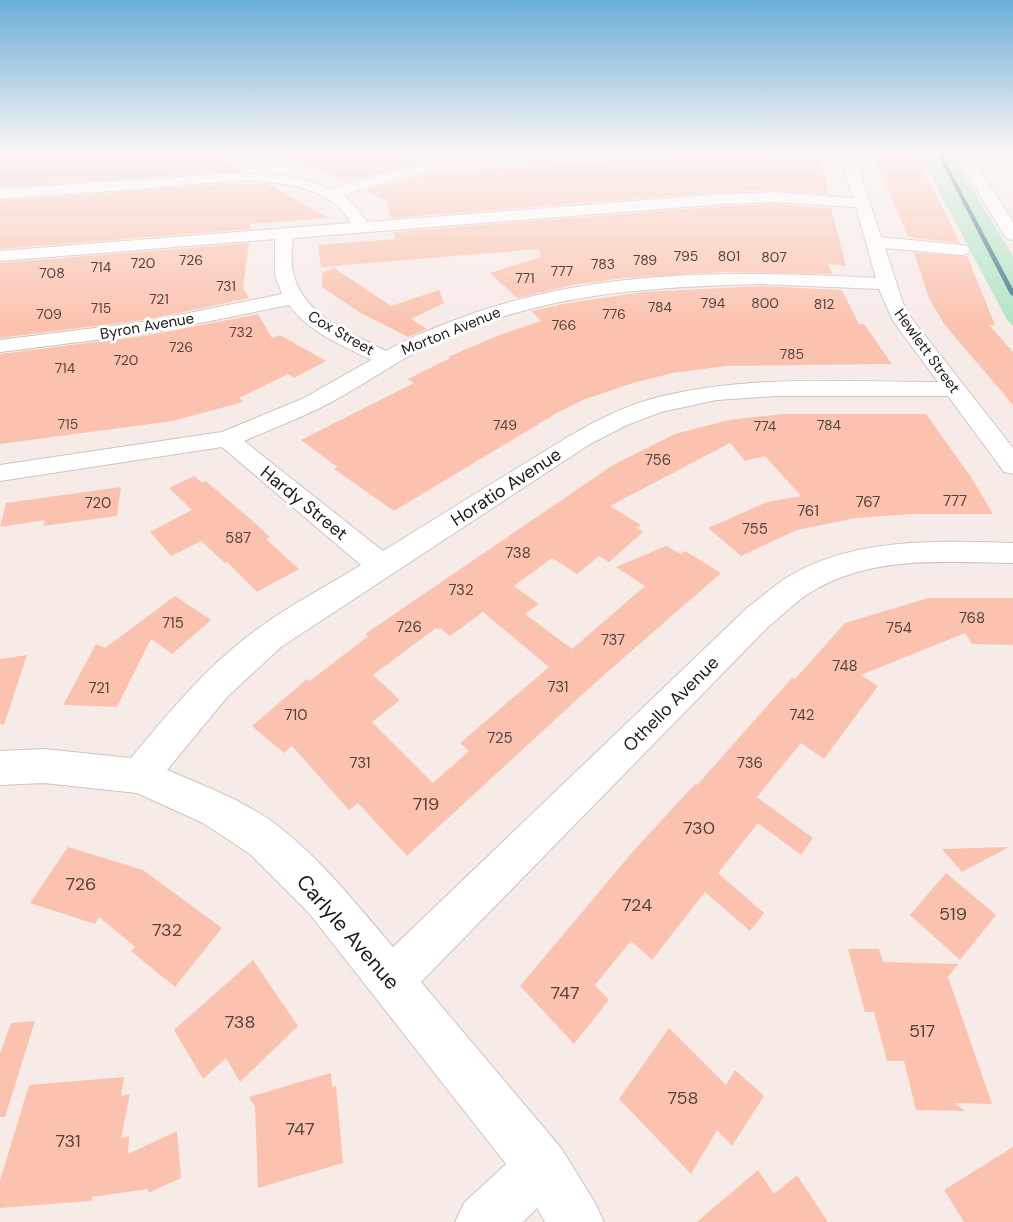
<svg xmlns="http://www.w3.org/2000/svg" width="1013" height="1222" viewBox="0 0 1013 1222" font-family="'DM Sans',sans-serif">
  <style>
    .green { fill: #b2e5c4 }
    .lines { fill: none; stroke-linecap: round; stroke-linejoin: round }
    .stream { fill: #417c8c; fill-rule: evenodd }
    .building { fill: #fbc3af; fill-rule: evenodd }
    .minor-casing { stroke: #cec3bf; stroke-width: 2 }
    .minor { fill: #fff; fill-rule: evenodd }
    .labels { text-anchor: middle; dominant-baseline: central; stroke-width: 6; stroke-linejoin: round; paint-order: stroke }
    .far-number-label { font-size: 14px; fill: #54443d }
    .far-street-label { font-size: 15px; fill: #1c1917; stroke: #fff }
    .number-label { font-size: 15px; fill: #54443d }
    .street-label { font-size: 18px; fill: #1c1917; stroke: #fff }
    .near-number-label { font-size: 18px; fill: #54443d }
    .near-street-label { font-size: 21px; fill: #1c1917; stroke: #fff }
  </style>
  <rect width="100%" height="100%" fill="#f7ebe8"/>
  <path class="green" d="M 919,153 L 951,153 L 1013,256 L 1013,326 L 1007,320 Z"/>
  <g class="lines">
    <path class="stream" d="M 937,153 L 941,153 L 1013,289 L 1013,296 L 1010,294 Z"/>
  </g>
  <g class="building">
    <path d="M 21,153 L 226,153 L 222,160 L 242,171 L 0,187 L 0,154 Z"/>
    <path d="M 278,153 L 396,153 L 416,164 L 346,182 Z"/>
    <path d="M 873,153 L 899,153 L 901,157 L 918,158 L 960,243 L 908,237 Z"/>
    <path d="M 701,155 L 819,158 L 822,170 L 824,170 L 828,194 L 775,190 L 723,192 L 391,218 L 386,200 L 366,191 L 432,173 Z"/>
    <path d="M 226,184 L 267,184 L 329,218 L 251,224 L 250,229 L 0,249 L 0,201 Z"/>
    <path d="M 775,204 L 831,208 L 846,266 L 828,264 L 833,274 L 723,272 L 623,278 L 573,285 L 517,298 L 490,273 L 541,257 L 539,249 L 321,267 L 318,245 L 395,239 L 394,232 L 723,206 Z"/>
    <path d="M 249,243 L 243,288 L 249,298 L 150,319 L 0,338 L 0,263 Z"/>
    <path d="M 914,253 L 967,256 L 995,325 L 989,325 L 1013,352 L 1013,405 L 944,324 L 929,298 Z"/>
    <path d="M 334,268 L 391,306 L 439,290 L 444,303 L 411,319 L 427,329 L 408,337 L 359,312 L 322,287 L 322,273 Z"/>
    <path d="M 761,286 L 842,290 L 859,324 L 864,324 L 892,364 L 725,366 L 673,373 L 633,383 L 583,400 L 557,413 L 394,511 L 334,469 L 337,467 L 301,440 L 414,383 L 408,379 L 450,358 L 448,357 L 497,336 L 541,321 L 531,311 L 568,303 L 643,292 Z"/>
    <path d="M 258,314 L 272,338 L 280,335 L 326,361 L 294,378 L 288,374 L 239,398 L 243,402 L 173,421 L 0,444 L 0,354 L 150,335 Z"/>
    <path d="M 783,414 L 926,414 L 971,477 L 993,514 L 913,514 L 856,518 L 797,530 L 741,556 L 708,528 L 767,502 L 801,496 L 765,456 L 745,461 L 730,443 L 610,506 L 641,525 L 636,528 L 643,532 L 609,562 L 599,556 L 577,574 L 552,558 L 514,586 L 539,604 L 525,614 L 572,649 L 645,586 L 616,567 L 666,546 L 681,554 L 685,551 L 721,573 L 596,682 L 407,856 L 358,803 L 349,810 L 292,746 L 284,753 L 252,726 L 307,679 L 310,681 L 368,636 L 365,634 L 613,465 L 675,434 L 729,420 ZM 483,612 L 549,667 L 460,743 L 469,751 L 433,783 L 372,722 L 400,700 L 373,675 L 436,628 L 438,630 L 440,628 L 450,636 Z"/>
    <path d="M 194,476 L 202,483 L 206,481 L 256,524 L 270,537 L 266,539 L 299,569 L 257,592 L 227,562 L 225,563 L 201,541 L 171,556 L 150,532 L 192,510 L 169,488 Z"/>
    <path d="M 121,487 L 117,516 L 43,526 L 45,520 L 0,527 L 6,503 Z"/>
    <path d="M 175,596 L 211,620 L 172,654 L 151,639 L 117,707 L 63,705 L 96,644 L 105,648 Z"/>
    <path d="M 928,598 L 1013,598 L 1013,645 L 972,644 L 965,633 L 861,675 L 878,686 L 824,759 L 801,743 L 757,797 L 813,838 L 801,855 L 758,823 L 718,873 L 764,913 L 750,931 L 705,892 L 652,960 L 631,941 L 595,985 L 609,1000 L 574,1044 L 520,986 L 636,848 L 695,784 L 697,785 L 792,678 L 795,679 L 845,623 Z"/>
    <path d="M 27,655 L 4,725 L 0,724 L 0,659 Z"/>
    <path d="M 68,847 L 143,870 L 222,928 L 175,987 L 131,951 L 135,947 L 99,917 L 95,924 L 30,903 Z"/>
    <path d="M 1009,847 L 962,872 L 942,849 Z"/>
    <path d="M 946,873 L 996,915 L 960,960 L 910,915 Z"/>
    <path d="M 848,949 L 879,949 L 883,962 L 958,964 L 948,977 L 992,1104 L 954,1103 L 965,1111 L 916,1110 L 904,1061 L 887,1061 L 874,1012 L 865,1012 Z"/>
    <path d="M 253,960 L 298,1026 L 240,1082 L 226,1058 L 203,1079 L 174,1030 Z"/>
    <path d="M 35,1021 L 5,1117 L 0,1117 L 0,1054 L 11,1023 Z"/>
    <path d="M 669,1028 L 726,1085 L 735,1070 L 764,1096 L 732,1146 L 717,1130 L 691,1174 L 619,1099 Z"/>
    <path d="M 331,1073 L 332,1087 L 336,1086 L 343,1163 L 258,1188 L 255,1107 L 249,1097 Z"/>
    <path d="M 124,1077 L 121,1096 L 130,1094 L 121,1138 L 129,1136 L 128,1154 L 177,1131 L 181,1178 L 148,1193 L 148,1189 L 92,1197 L 91,1201 L 0,1208 L 0,1181 L 29,1085 Z"/>
    <path d="M 1013,1147 L 1013,1222 L 964,1222 L 944,1190 Z"/>
    <path d="M 758,1170 L 774,1194 L 797,1175 L 828,1222 L 697,1222 Z"/>
  </g>
  <g class="lines">
    <g class="minor-casing">
      <g id="minor">
        <path d="M 539,153 L 605,153 L 598,157 L 448,167 L 390,181 L 344,195 L 355,206 L 367,222 L 723,194 L 775,192 L 853,198 L 840,153 L 854,153 L 881,237 L 961,245 L 967,246 L 970,250 L 967,254 L 961,255 L 885,248 L 903,303 L 912,319 L 1013,448 L 1013,474 L 1004,472 L 948,396 L 776,396 L 716,400 L 661,412 L 627,425 L 590,444 L 281,647 L 228,696 L 167,770 C 205,786 245,801 278,826 C 322,860 357,905 393,947 L 747,608 C 762,597 775,584 791,575 C 858,537 939,541 1013,543 L 1013,563 C 947,562 872,555 813,591 C 797,600 784,614 769,626 L 421,982 L 561,1148 L 595,1203 L 604,1222 L 545,1222 L 537,1208 L 523,1222 L 455,1222 L 464,1203 L 506,1164 L 309,913 L 250,854 L 203,823 L 137,793 L 44,783 L 0,785 L 0,751 L 44,749 L 131,758 C 164,718 198,677 238,644 C 275,613 320,590 361,565 L 222,447 L 0,481 L 0,465 L 222,432 L 304,398 L 371,360 C 342,345 308,332 289,305 L 150,333 L 0,352 L 0,340 L 150,321 L 282,294 L 275,275 L 275,239 L 0,261 L 0,251 L 351,223 C 341,206 328,197 309,190 C 260,173 192,185 141,189 C 94,192 47,195 0,199 L 0,189 L 239,173 L 290,176 L 332,189 L 381,174 L 448,159 ZM 775,202 L 856,207 L 876,278 C 738,271 606,268 474,313 C 444,324 414,335 386,351 C 352,333 305,317 294,276 C 290,264 292,250 293,238 L 723,204 ZM 761,284 L 879,289 L 893,321 L 938,382 C 842,382 741,374 648,400 C 601,414 560,442 519,467 C 473,495 428,523 383,551 L 244,441 C 269,430 295,420 320,408 C 366,385 406,353 454,334 C 558,292 651,287 761,284 Z"/>
        <path d="M 955,153 L 1013,153 L 1013,161 L 972,158 L 1013,222 L 1013,240 L 1007,239 L 1004,235 Z"/>
      </g>
    </g>
    <use href="#minor" class="minor"/>
  </g>
  <linearGradient id="sky" x2="0" y2="1"><stop stop-color="#6baed7"/><stop offset="0.47" stop-color="#fbf6f5"/><stop offset="1" stop-color="#fbf6f5" stop-opacity="0"/></linearGradient>
  <rect width="1013" height="324" fill="url(#sky)"/>
  <g class="labels">
    <g class="far-number-label">
      <text x="686" y="256">795</text>
      <text x="729" y="256">801</text>
      <text x="774" y="257">807</text>
      <text x="191" y="260">726</text>
      <text x="645" y="260">789</text>
      <text x="143" y="263">720</text>
      <text x="603" y="264">783</text>
      <text x="101" y="267">714</text>
      <text x="562" y="271">777</text>
      <text x="52" y="273">708</text>
      <text x="525" y="278">771</text>
      <text x="226" y="286">731</text>
      <text x="159" y="299">721</text>
      <text x="713" y="303">794</text>
      <text x="765" y="303">800</text>
      <text x="824" y="304">812</text>
      <text x="660" y="307">784</text>
      <text x="101" y="308">715</text>
      <text x="49" y="314">709</text>
      <text x="614" y="314">776</text>
      <text x="564" y="325">766</text>
      <text x="241" y="332">732</text>
      <text x="181" y="347">726</text>
      <text x="792" y="354">785</text>
      <text x="126" y="360">720</text>
      <text x="65" y="368">714</text>
      <text x="68" y="424">715</text>
      <text x="505" y="425">749</text>
      <text x="829" y="425">784</text>
      <text x="765" y="426">774</text>
    </g>
    <g class="far-street-label">
      <text transform="translate(147 326) rotate(-10)">Byron Avenue</text>
      <text transform="translate(451 331) rotate(-22)">Morton Avenue</text>
      <text transform="translate(341 333) rotate(30)">Cox Street</text>
      <text transform="translate(927 351) rotate(54)">Hewlett Street</text>
    </g>
    <g class="number-label">
      <text x="658" y="460">756</text>
      <text x="955" y="501">777</text>
      <text x="868" y="502">767</text>
      <text x="98" y="503">720</text>
      <text x="808" y="511">761</text>
      <text x="755" y="529">755</text>
      <text x="238" y="538">587</text>
      <text x="518" y="553">738</text>
      <text x="461" y="590">732</text>
      <text x="972" y="618">768</text>
      <text x="173" y="623">715</text>
      <text x="409" y="627">726</text>
      <text x="899" y="628">754</text>
      <text x="613" y="640">737</text>
      <text x="845" y="666">748</text>
      <text x="558" y="687">731</text>
      <text x="99" y="688">721</text>
      <text x="296" y="715">710</text>
      <text x="802" y="715">742</text>
      <text x="500" y="738">725</text>
      <text x="360" y="763">731</text>
      <text x="750" y="763">736</text>
    </g>
    <g class="street-label">
      <text transform="translate(506 487) rotate(-33)">Horatio Avenue</text>
      <text transform="translate(304 503) rotate(39)">Hardy Street</text>
      <text transform="translate(671 704) rotate(-45)">Othello Avenue</text>
    </g>
    <g class="near-number-label">
      <text x="426" y="804">719</text>
      <text x="699" y="828">730</text>
      <text x="81" y="884">726</text>
      <text x="637" y="905">724</text>
      <text x="953" y="914">519</text>
      <text x="167" y="930">732</text>
      <text x="565" y="993">747</text>
      <text x="240" y="1022">738</text>
      <text x="922" y="1031">517</text>
      <text x="683" y="1098">758</text>
      <text x="300" y="1129">747</text>
      <text x="68" y="1141">731</text>
    </g>
    <g class="near-street-label">
      <text transform="translate(348 932) rotate(49)">Carlyle Avenue</text>
    </g>
  </g>
</svg>
